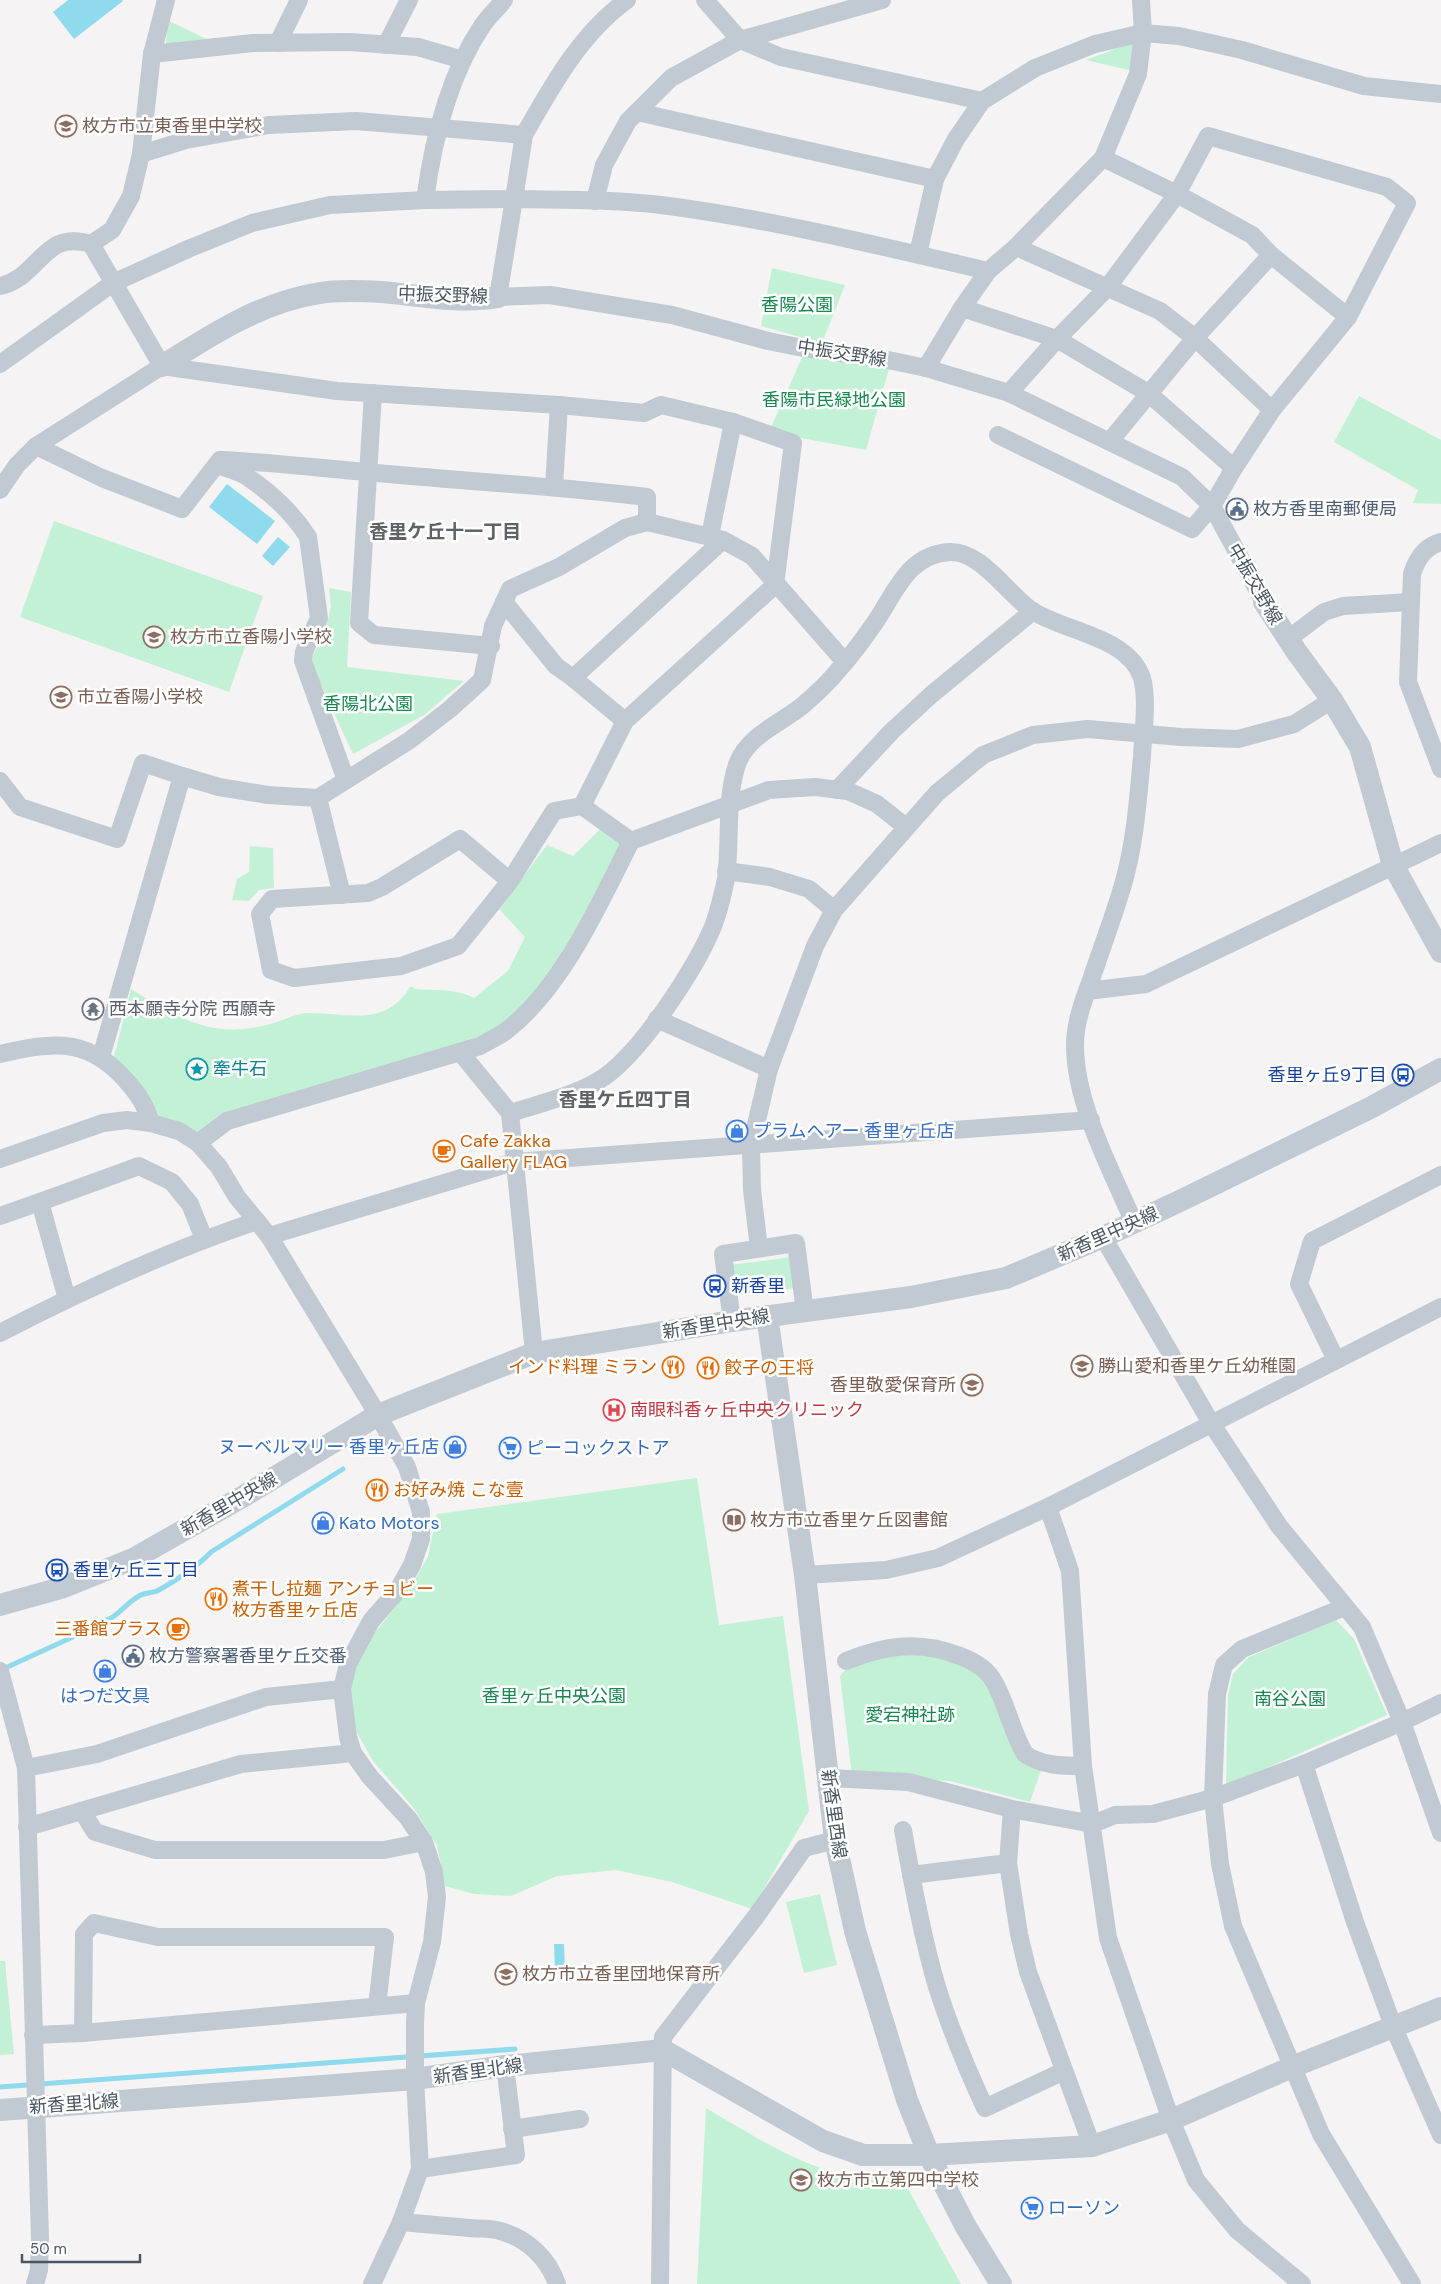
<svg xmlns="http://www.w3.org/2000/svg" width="1441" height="2284" viewBox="0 0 1441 2284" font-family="'DM Sans','Noto Sans JP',sans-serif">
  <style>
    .green { fill: #c3f1d5 }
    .water { fill: #90daee }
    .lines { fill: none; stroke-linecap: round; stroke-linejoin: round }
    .stream { stroke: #90daee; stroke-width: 5 }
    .minor { stroke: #c1cad2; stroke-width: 18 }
    .tertiary { stroke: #c1cad2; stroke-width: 22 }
    .labels { text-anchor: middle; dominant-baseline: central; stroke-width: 5; stroke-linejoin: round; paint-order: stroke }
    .education-label { font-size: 18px; fill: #785e54; stroke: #fff; text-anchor: start }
    .street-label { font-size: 18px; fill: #4a5661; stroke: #fff }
    .park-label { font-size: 18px; fill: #17864f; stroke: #fff }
    .service-label { font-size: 18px; fill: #4e5e75; stroke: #fff; text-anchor: start }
    .worship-label { font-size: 18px; fill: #5b616d; stroke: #fff; text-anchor: start }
    .culture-label { font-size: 18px; fill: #0d838f; stroke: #fff; text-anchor: start }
    .transit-label { font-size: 18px; fill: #164399; stroke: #fff; text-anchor: start }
    .shop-label { font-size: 18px; fill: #366cbe; stroke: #fff; text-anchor: start }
    .food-label { font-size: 18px; fill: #c56008; stroke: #fff; text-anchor: start }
    .health-label { font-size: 18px; fill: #be3a42; stroke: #fff; text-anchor: start }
    .neighbourhood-label { font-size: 19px; font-weight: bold; fill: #5f6368; stroke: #fff }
  </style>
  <rect width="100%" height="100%" fill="#f5f3f3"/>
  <g class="green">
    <path d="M 167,20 L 211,41 L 166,45 Z"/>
    <path d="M 1136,41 L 1133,71 L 1086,60 Z"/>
    <path d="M 772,268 L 845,285 L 822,343 L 761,326 Z"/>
    <path d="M 804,353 L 890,365 L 866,450 L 769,432 Z"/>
    <path d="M 1359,396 L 1441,440 L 1441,504 L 1413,503 L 1418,490 L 1334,442 Z"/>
    <path d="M 54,521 L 263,596 L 229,692 L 20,617 Z"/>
    <path d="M 329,588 L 351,592 L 347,667 L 464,681 L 424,715 L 353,754 L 315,672 L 312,658 L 326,627 L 331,607 Z"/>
    <path d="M 601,828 L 624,842 C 591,906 561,977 504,1025 C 496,1032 486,1036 477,1041 L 197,1136 L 156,1119 L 113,1061 L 131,989 C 157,1005 180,1020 209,1027 C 232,1032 254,1029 277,1022 C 286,1019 296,1014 306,1013 C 330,1012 358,1020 381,1012 C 393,1008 404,998 410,987 L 413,987 L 415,989 C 436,991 455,988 474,998 L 508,971 L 525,937 L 499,909 L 547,845 L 573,856 Z"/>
    <path d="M 250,846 L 273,848 L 274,888 L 259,890 L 249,901 L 232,900 L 237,879 L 249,872 Z"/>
    <path d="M 793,1257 L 797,1288 L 733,1296 L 729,1265 Z"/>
    <path d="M 697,1478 L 719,1625 L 783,1616 L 809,1811 L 752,1909 L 672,1882 L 616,1870 L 557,1876 L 511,1896 L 474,1894 L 445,1886 L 437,1845 L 412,1806 L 373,1761 L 353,1726 L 350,1684 L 365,1645 L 408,1591 L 428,1557 L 437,1514 Z"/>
    <path d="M 1336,1620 L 1354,1639 L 1387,1715 L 1226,1786 L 1228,1695 L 1233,1674 L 1249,1657 Z"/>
    <path d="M 886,1654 L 938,1655 L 980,1674 L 1041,1770 L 1030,1802 L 950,1781 L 852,1775 L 840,1676 L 848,1667 Z"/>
    <path d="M 820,1894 L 837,1965 L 804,1973 L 786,1902 Z"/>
    <path d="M 0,1961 L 5,1961 L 14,2054 L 0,2055 Z"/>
    <path d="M 706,2108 C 769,2145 827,2185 903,2180 L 961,2284 L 697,2284 Z"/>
  </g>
  <g class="water">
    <path d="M 68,0 L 122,0 L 123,1 L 74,39 L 53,12 Z"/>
    <path d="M 227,484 L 275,521 L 257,544 L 209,507 Z"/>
    <path d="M 278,537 L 290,547 L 273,566 L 262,556 Z"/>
    <path d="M 554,1944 L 564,1944 L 565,1970 L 555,1970 Z"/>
  </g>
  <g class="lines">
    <g class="stream">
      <path d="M 3,1669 L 75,1636 L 82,1628 L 89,1630 L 93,1623 C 118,1621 120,1607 139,1596 C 144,1593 152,1593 157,1591 C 177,1580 196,1568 211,1552 L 343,1469"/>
      <path d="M 0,2087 L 515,2049"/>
    </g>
    <g class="minor">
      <path d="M 705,0 L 740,40 L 781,57 L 982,101"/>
      <path d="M 278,43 L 299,0"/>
      <path d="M 386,45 L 409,0"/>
      <path d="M 152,54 L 253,43 L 350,42 L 418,47 L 463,60"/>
      <path d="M 637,112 L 935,179"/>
      <path d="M 141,154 L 186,140 L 269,125 L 356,121 L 524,135 C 552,86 580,34 627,0"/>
      <path d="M 425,200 C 433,140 448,77 482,26 C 488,17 497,9 504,0"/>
      <path d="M 595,201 L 604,165 L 628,121 L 671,78 L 740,40 L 882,0"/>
      <path d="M 91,244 L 112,230 L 131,196 L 141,154 L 152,54 L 166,0"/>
      <path d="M 1016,247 L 1103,158 L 1138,74 L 1143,33 L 1141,0"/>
      <path d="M 918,254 L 935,179 L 956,139 L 982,101 L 1035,68 L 1095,44 L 1143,33 L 1179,36 L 1242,50 L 1364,86 L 1441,94"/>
      <path d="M 1271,255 L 1348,317"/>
      <path d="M 0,286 C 41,277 42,229 91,244 L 162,366"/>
      <path d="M 962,308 L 1057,339 L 1148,393 L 1234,468 L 1272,410"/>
      <path d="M 0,364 L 113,283 L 188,249 L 252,223 L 330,205 L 425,200 L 514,199 L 524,135"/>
      <path d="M 162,366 L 337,391 L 559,405 L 554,487"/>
      <path d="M 926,368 L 962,308 L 988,271"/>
      <path d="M 373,393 L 359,623 L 374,635 L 491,646"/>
      <path d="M 1009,393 L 1057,339 L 1107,288 L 1177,194 L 1103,158"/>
      <path d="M 559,405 L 644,413 L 661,405 L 733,422 L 793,443 L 775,585 L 625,721 L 582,806"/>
      <path d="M 998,435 L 1192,529 L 1212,506 L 1234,468"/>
      <path d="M 1110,441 L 1195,338 L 1271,255 L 1252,235 L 1177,194 L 1208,136 L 1387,187 L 1407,203 L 1348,317 L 1272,410 L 1195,338 L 1160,311 L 1016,247 L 988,271 C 880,246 771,219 661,205 C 612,199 563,200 514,199 L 498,297 L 550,295 L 672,315 L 768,341 L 803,348 L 879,358 L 926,368 L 1009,393 L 1182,477 L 1212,506 L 1264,602"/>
      <path d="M 36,446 L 102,478 L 182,509 L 220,460 C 269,462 318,468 367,472 C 461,481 554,486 647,497 L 647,522 L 625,528 L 559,567 L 510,589 L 493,626 L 482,680 L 450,709 L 410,740 L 318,798 L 268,795 L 219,787 L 182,776"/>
      <path d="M 217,465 C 226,468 238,471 246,476 C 269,491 293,513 308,537 L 319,618 L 304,652 L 303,661 L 346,780"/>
      <path d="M 0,490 L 17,465 L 36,446 L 162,366"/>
      <path d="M 647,522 L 723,540 L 752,556 L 845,662"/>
      <path d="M 710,536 L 733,422"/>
      <path d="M 1441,542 C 1425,546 1417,558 1412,574 L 1408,682 L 1441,769"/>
      <path d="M 504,602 L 556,666 L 573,678 L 625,721"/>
      <path d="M 1288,639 L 1324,612 L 1343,606 L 1411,602"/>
      <path d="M 573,678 L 723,540"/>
      <path d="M 0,781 L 20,807 L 117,839 L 143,763 L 182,776 L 101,1057"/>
      <path d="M 837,790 L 892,731 L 931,695 L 1033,611"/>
      <path d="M 318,798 L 342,895"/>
      <path d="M 726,871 L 770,877 L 809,889 L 834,910"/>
      <path d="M 510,881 L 460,839 L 382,887 L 368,893 L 272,899 L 260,914 L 271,970 L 294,978 L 401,966 L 458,946 L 510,881 L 554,811 L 582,806 L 631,841"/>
      <path d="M 1087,991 L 1146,984 L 1441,843"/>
      <path d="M 657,1019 L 769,1069"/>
      <path d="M 460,1052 L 510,1113 L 534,1353"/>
      <path d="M 0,1054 C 49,1043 83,1036 121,1075 C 136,1091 145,1103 151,1123"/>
      <path d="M 510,1113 C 539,1104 572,1096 598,1081 C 638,1058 697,967 714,924 C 719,910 723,893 726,879 C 731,842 725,796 738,762 C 749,735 781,723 802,706 C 815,695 830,681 841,667 C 853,654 864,638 874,624 C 895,594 907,554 950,552 C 981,551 1007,593 1031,610 C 1064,632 1128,636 1142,678 C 1148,699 1143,734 1142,756 C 1138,800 1135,845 1122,888 C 1113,918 1102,947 1092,977 C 1084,999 1075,1022 1075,1045 C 1075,1104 1111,1169 1134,1223"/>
      <path d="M 198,1143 L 227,1121 L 480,1046 C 488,1041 498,1037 506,1031 C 562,988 600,903 631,841 L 769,790 L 815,787 L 848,791 L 877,804 L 906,827"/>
      <path d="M 0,1159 L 103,1123 L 127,1120 L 151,1123 L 179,1131 L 198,1143 L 219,1167 L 237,1197 L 269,1236 L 378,1415 L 407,1467 L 421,1512 L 421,1539 L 412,1565 L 398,1590 L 371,1621 L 348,1664 L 342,1689 L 348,1737 L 353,1753 L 370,1777 L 408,1818 L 424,1842 L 434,1872 L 437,1897 L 432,1942 L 416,2003 L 415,2024 L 415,2079 L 420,2169 L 401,2222 L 372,2284"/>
      <path d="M 40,1202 L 139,1166 L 172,1182 L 190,1204 L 204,1239"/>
      <path d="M 0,1216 L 40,1202 L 67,1299"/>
      <path d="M 269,1236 L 514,1162 L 1091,1120"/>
      <path d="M 1103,1237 L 1211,1423 L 1279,1526 L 1362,1627 L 1402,1722 L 1441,1833"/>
      <path d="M 759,1248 L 752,1190 L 751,1146 L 769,1069 L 815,946 L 834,910 L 937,793 L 983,755 L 1033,735 L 1088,729 L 1181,737 L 1238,739 L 1294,724 L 1332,700"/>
      <path d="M 732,1321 L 723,1254 L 796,1243 L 805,1312"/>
      <path d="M 0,1333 C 83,1290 168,1251 257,1221"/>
      <path d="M 1336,1360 L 1299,1284 L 1312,1241 L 1441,1175"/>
      <path d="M 1048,1507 L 1070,1571 L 1083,1766 L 1108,1938 L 1171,2120 L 1196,2180 L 1237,2230 L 1302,2284"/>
      <path d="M 805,1575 L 886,1570 L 938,1558 L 1048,1507 L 1441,1307"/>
      <path d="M 1345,1607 L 1242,1649 L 1224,1665 L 1217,1694 L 1213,1798 L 1220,1864 L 1233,1926 L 1321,2134 L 1412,2284"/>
      <path d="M 846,1661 C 886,1645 919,1640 960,1656 C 973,1661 986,1668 993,1680 C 1007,1703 1011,1731 1025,1754 C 1042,1766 1063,1766 1083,1766"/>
      <path d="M 0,1671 L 26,1768"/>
      <path d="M 1304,1764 L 1355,1922 L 1393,2026 L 1441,2135"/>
      <path d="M 829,1778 L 908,1782 L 1012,1809 L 1093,1824 L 1115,1815 L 1153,1814 L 1213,1798 L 1304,1764 L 1402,1722 L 1441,1703"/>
      <path d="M 1012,1809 L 1008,1863 L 1019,1934 L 1028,1972 L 1092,2146"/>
      <path d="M 82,1811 L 95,1832 L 155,1850 L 384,1850 L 424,1842"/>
      <path d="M 27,1827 L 241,1764 L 353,1753"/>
      <path d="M 903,1830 C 912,1882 922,1936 937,1987 C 950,2028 967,2069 985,2108 L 1064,2071"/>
      <path d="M 911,1875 L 1008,1863"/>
      <path d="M 83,2033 L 84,1934 L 94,1923 L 158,1937 L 385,1937 L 377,2006"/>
      <path d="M 33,2035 L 83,2033 L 416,2003"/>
      <path d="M 512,2129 L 580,2119"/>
      <path d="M 420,2169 L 516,2155 L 505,2066"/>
      <path d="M 401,2222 C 424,2224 447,2226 470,2228 C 479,2229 491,2228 500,2231 C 527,2238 548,2258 557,2284"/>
      <path d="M 35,2284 L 39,2270 L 40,2238 L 26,1768 L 97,1754 L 266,1697 L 342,1689"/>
      <path d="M 660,2284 L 663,2037 L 757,1915 L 804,1848 L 835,1840"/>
    </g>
    <g class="tertiary">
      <path d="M 162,366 C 211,335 261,302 320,293 C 338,290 362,291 381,292 C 419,295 459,304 498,297"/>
      <path d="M 1264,602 L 1296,651 L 1332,700 L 1360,747 L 1393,865 L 1441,952"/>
      <path d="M 767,1316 L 805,1575 L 835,1840 L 855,1931 L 907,2100 L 929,2155 L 966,2227 L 1001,2284"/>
      <path d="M 0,1605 L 61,1588 L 133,1559 L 244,1496 L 378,1415 L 534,1353 L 732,1321 L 911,1297 L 1006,1278 L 1103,1237 L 1184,1199 L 1372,1107 L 1441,1069"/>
      <path d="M 0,2110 L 415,2079 L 505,2066 L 663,2050 L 823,2141 L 863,2155 L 929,2155 L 1092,2146 L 1171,2120 L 1292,2067 L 1441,2008"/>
    </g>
  </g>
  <defs>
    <g id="school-ring" transform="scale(1.125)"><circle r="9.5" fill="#fff" stroke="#8d6e63" stroke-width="1.5"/><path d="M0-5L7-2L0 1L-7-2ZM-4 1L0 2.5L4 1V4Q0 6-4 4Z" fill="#8d6e63"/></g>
    <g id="civic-ring" transform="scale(1.125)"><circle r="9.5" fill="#fff" stroke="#5c6f8a" stroke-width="1.5"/><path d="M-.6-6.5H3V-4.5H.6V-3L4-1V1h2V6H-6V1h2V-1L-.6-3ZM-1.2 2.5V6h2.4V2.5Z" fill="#5c6f8a"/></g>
    <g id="temple-ring" transform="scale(1.125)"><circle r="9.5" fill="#fff" stroke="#6b7280" stroke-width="1.5"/><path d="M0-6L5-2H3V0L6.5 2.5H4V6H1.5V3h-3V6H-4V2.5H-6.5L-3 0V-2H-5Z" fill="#6b7280"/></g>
    <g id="sight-ring" transform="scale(1.125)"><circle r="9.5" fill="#fff" stroke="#0f9aa8" stroke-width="1.5"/><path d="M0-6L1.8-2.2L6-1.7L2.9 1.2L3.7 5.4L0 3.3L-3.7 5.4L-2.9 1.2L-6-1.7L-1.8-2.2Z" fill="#0f9aa8"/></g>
    <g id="bus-ring" transform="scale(1.125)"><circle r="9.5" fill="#fff" stroke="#1a4fb4" stroke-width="1.5"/><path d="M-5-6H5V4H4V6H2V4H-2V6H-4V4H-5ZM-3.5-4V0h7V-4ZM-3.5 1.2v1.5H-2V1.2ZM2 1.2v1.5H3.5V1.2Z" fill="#1a4fb4"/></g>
    <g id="shop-ring" transform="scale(1.125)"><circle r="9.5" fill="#fff" stroke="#3f7fe0" stroke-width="1.5"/><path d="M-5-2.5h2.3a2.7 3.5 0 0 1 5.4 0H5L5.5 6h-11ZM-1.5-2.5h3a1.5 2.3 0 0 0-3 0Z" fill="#3f7fe0"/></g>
    <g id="cafe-ring" transform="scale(1.125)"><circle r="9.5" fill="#fff" stroke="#e8710a" stroke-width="1.5"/><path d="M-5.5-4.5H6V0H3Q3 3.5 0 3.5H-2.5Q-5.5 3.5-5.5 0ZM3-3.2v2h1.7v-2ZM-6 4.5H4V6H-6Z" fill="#e8710a"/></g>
    <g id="restaurant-ring" transform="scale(1.125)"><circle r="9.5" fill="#fff" stroke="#e8710a" stroke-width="1.5"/><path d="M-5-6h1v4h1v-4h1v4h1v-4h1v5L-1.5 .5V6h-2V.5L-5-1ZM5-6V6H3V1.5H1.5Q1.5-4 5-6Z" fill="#e8710a"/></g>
    <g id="hospital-ring" transform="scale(1.125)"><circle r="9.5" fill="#fff" stroke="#e0444e" stroke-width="1.5"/><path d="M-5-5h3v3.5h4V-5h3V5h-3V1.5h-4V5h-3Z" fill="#e0444e"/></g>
    <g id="supermarket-ring" transform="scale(1.125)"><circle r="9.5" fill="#fff" stroke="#3f7fe0" stroke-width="1.5"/><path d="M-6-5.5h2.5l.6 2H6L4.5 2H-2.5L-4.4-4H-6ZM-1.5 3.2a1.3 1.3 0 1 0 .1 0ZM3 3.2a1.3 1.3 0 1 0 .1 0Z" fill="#3f7fe0"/></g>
    <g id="library-ring" transform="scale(1.125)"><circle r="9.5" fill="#fff" stroke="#8d6e63" stroke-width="1.5"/><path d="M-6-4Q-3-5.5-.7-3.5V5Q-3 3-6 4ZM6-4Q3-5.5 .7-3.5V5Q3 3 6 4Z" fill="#8d6e63"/></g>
  </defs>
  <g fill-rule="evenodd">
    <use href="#school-ring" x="66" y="126"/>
    <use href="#civic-ring" x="1237" y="509"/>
    <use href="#school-ring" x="154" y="637"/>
    <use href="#school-ring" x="61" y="697"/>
    <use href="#temple-ring" x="93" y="1009"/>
    <use href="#sight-ring" x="197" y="1069"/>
    <use href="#bus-ring" x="1403" y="1075"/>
    <use href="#shop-ring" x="737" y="1131"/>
    <use href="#cafe-ring" x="444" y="1151"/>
    <use href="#bus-ring" x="715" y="1286"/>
    <use href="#school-ring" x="1082" y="1366"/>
    <use href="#restaurant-ring" x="673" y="1367"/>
    <use href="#restaurant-ring" x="708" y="1368"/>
    <use href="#school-ring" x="972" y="1385"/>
    <use href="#hospital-ring" x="614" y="1410"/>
    <use href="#shop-ring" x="455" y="1447"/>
    <use href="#supermarket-ring" x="510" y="1448"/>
    <use href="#restaurant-ring" x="377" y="1490"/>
    <use href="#library-ring" x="734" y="1520"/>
    <use href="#shop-ring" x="323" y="1523"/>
    <use href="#bus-ring" x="57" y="1570"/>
    <use href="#restaurant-ring" x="216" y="1599"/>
    <use href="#cafe-ring" x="178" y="1629"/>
    <use href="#civic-ring" x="133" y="1656"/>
    <use href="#shop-ring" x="105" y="1671"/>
    <use href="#school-ring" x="506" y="1974"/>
    <use href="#school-ring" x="801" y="2180"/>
    <use href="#supermarket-ring" x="1032" y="2208"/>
  </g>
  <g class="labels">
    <g class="education-label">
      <text x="82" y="126">枚方市立東香里中学校</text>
      <text x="170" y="637">枚方市立香陽小学校</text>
      <text x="77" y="697">市立香陽小学校</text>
      <text x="1098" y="1366">勝山愛和香里ケ丘幼稚園</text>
      <text x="956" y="1385" text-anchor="end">香里敬愛保育所</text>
      <text x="750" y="1520">枚方市立香里ケ丘図書館</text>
      <text x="522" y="1974">枚方市立香里団地保育所</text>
      <text x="817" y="2180">枚方市立第四中学校</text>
    </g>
    <g class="street-label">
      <text transform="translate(443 295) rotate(2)">中振交野線</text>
      <text transform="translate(842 353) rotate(9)">中振交野線</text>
      <text transform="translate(1255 584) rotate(60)">中振交野線</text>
      <text transform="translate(1108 1234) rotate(-24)">新香里中央線</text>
      <text transform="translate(716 1324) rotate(-9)">新香里中央線</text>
      <text transform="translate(229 1504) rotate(-30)">新香里中央線</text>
      <text transform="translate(834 1814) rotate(82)">新香里西線</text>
      <text transform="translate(478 2071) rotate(-8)">新香里北線</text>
      <text transform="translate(74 2104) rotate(-4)">新香里北線</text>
    </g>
    <g class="park-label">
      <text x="797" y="305">香陽公園</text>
      <text x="834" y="400">香陽市民緑地公園</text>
      <text x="368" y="704">香陽北公園</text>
      <text x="554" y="1696">香里ヶ丘中央公園</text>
      <text x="1290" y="1699">南谷公園</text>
      <text x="910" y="1715">愛宕神社跡</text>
    </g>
    <g class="service-label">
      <text x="1253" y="509">枚方香里南郵便局</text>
      <text x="149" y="1656">枚方警察署香里ケ丘交番</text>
    </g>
    <g class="worship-label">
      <text x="109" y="1009">西本願寺分院 西願寺</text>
    </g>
    <g class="culture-label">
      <text x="213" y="1069">牽牛石</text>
    </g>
    <g class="transit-label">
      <text x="1387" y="1075" text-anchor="end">香里ヶ丘9丁目</text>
      <text x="731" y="1286">新香里</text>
      <text x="73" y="1570">香里ヶ丘三丁目</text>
    </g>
    <g class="shop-label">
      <text x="753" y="1131">プラムヘアー 香里ヶ丘店</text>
      <text x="439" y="1447" text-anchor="end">ヌーベルマリー 香里ヶ丘店</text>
      <text x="526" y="1448">ピーコックストア</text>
      <text x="339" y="1523">Kato Motors</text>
      <text x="105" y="1696" text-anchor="middle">はつだ文具</text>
      <text x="1048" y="2208">ローソン</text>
    </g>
    <g class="food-label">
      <text x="460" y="1141">Cafe Zakka<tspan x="460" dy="21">Gallery FLAG</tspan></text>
      <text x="657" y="1367" text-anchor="end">インド料理 ミラン</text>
      <text x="724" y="1368">餃子の王将</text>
      <text x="393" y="1490">お好み焼 こな壹</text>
      <text x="232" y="1589">煮干し拉麺 アンチョビー<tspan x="232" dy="21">枚方香里ヶ丘店</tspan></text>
      <text x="162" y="1629" text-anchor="end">三番館プラス</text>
    </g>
    <g class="health-label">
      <text x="630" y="1410">南眼科香ヶ丘中央クリニック</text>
    </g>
    <g class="neighbourhood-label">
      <text x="445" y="531">香里ケ丘十一丁目</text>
      <text x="625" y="1099">香里ケ丘四丁目</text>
    </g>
  </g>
  <path d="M22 2254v8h118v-8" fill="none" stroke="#4a5661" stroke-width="2.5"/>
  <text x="30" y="2254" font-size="15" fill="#4a5661" stroke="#ffffff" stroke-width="4" paint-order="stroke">50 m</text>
</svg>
